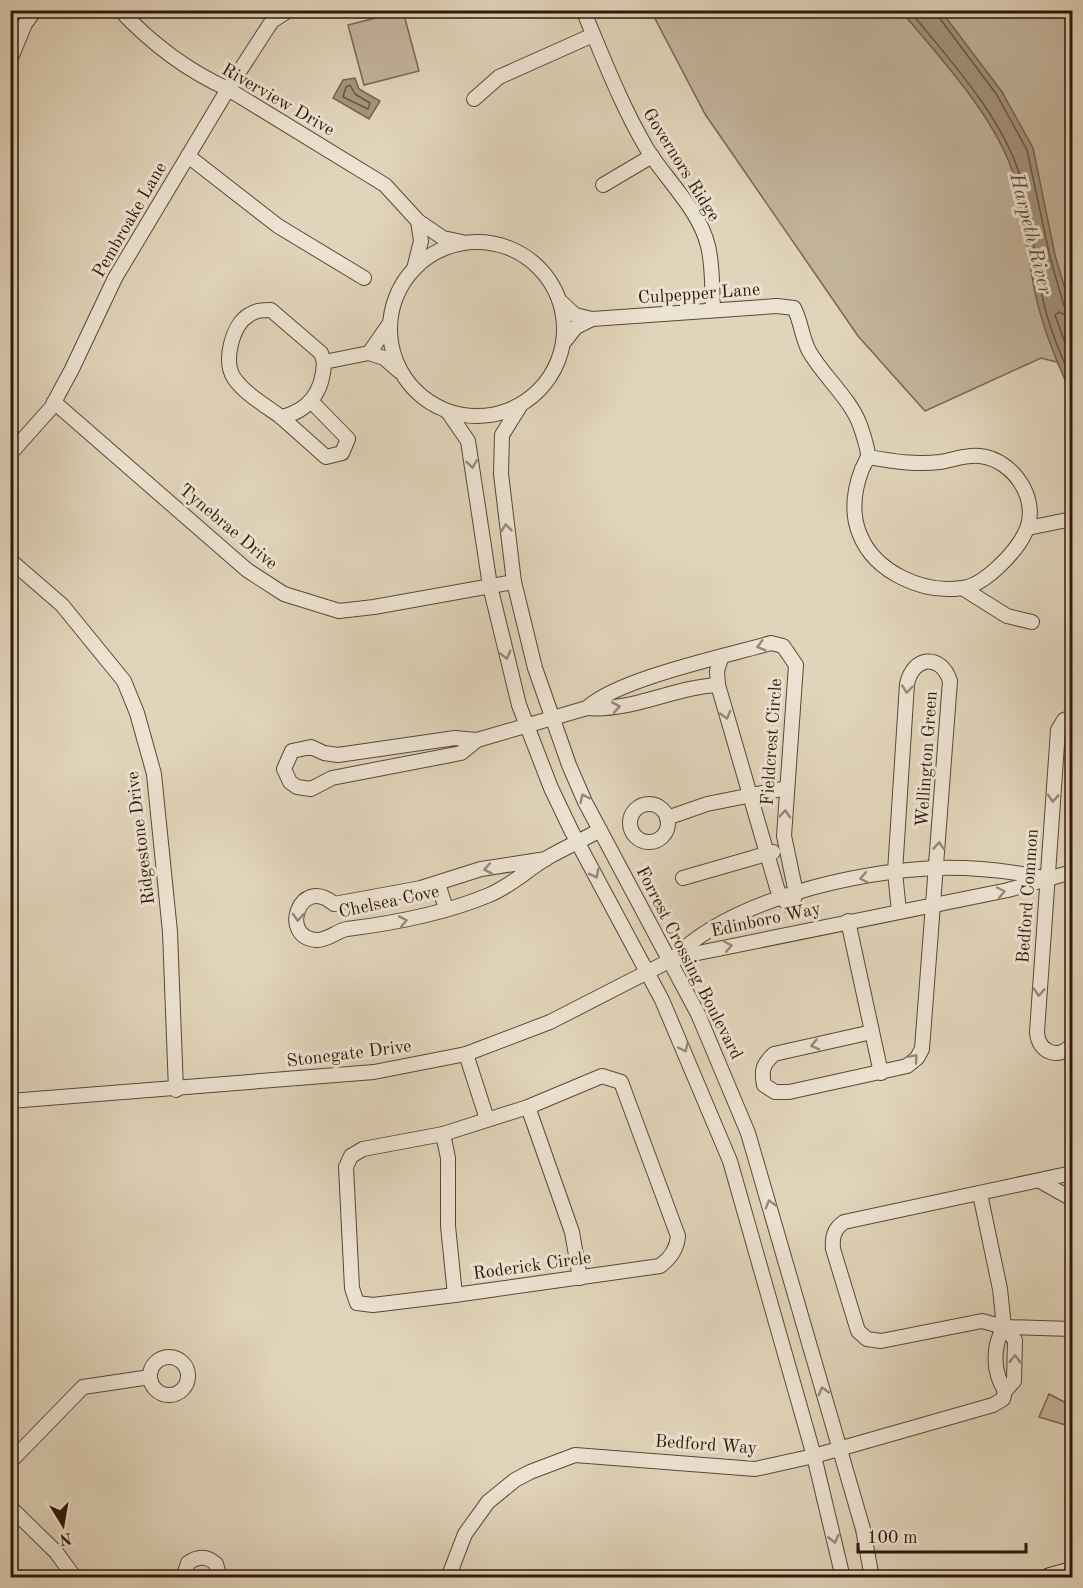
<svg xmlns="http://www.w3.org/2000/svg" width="1083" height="1588" viewBox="0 0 1083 1588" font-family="'Old Standard TT',serif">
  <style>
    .green { fill: #c3b49c; stroke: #7a6652; stroke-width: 1.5 }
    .water { fill: #a5947d; stroke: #76624e; stroke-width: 1.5 }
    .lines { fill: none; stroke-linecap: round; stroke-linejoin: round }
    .shore { stroke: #6a5642; stroke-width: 1.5 }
    .minor-casing { stroke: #5c4634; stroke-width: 16 }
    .secondary-casing { stroke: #301708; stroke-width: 22 }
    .minor { stroke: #ece3d2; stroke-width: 14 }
    .secondary { stroke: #ece3d2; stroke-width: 20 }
    .oneway { stroke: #978777 }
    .labels { text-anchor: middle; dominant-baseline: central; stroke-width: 6; stroke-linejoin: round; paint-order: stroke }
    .street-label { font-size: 18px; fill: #301708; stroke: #ece3d2 }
    .water-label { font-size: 20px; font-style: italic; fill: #5f4937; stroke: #ece3d2 }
  </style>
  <rect width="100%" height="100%" fill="#e1d4ba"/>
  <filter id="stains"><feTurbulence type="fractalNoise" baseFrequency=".00333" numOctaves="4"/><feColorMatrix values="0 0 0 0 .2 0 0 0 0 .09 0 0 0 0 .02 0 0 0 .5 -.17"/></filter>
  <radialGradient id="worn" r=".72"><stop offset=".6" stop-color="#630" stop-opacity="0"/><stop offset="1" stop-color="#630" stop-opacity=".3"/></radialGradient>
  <g class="green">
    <path d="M 403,11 L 419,71 L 364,85 L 348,25 Z"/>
    <path d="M 651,11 L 1072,11 L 1072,366 L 1041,358 L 925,411 L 858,336 L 705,114 Z"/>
    <path d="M 1049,1394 L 1072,1406 L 1072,1427 L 1039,1417 Z"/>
  </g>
  <g class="water">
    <path d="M 901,11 L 941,11 L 1002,92 L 1033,148 L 1055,255 L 1072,313 L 1072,396 C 1058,364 1044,332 1036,297 C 1027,257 1026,215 1014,176 C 997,119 939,56 901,11 Z"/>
    <path d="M 355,78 L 359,89 L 380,101 L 369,119 L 333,98 L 343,80 Z"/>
  </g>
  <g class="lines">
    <g class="shore">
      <path d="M 909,10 C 948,58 1000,114 1019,173 C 1032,212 1033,255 1042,295 C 1048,325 1060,353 1072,381"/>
      <path d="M 937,10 L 938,16 L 997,95 L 1027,150 L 1050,257 L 1064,306 L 1072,310"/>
      <path d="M 350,85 L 355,94 L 370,103 L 368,109 L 343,97 L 346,87 Z"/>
      <path d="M 1072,318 L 1059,312 L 1055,315 L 1072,362"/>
    </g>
    <g class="minor-casing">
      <g id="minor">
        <path d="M 120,10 C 150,42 188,71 228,89 L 385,185 L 418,221"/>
        <path d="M 583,10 C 603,57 621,105 647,149 C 666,180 699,209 708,246 C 713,266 712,290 713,310"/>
        <path d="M 10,60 L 25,24 L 35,10"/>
        <path d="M 474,99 L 499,77 L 593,35"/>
        <path d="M 188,156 L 278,226 L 364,278"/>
        <path d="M 603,185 L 652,156"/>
        <circle cx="477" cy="329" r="87"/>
        <path d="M 414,269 L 421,241 L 418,221 L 443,238 L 462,242"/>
        <path d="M 561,302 L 575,315 L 592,319 L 576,327 L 564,342"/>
        <path d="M 592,319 L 777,306 L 794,308 C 801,321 802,338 809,351 C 823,376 850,398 860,425 C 863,434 868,448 868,456 C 867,460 864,465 862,469 C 854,490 851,514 860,535 C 875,572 923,594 962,588 C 984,586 1016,552 1025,533 C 1041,502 1015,460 980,456 C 967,454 953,460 940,462 C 915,465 892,461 868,457"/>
        <path d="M 390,323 L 369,353 L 384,358 L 399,371"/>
        <path d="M 324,362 C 323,392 309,411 281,417 C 266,406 244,393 234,378 C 223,361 232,325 249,315 C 256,310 263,310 271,310 L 321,353 L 324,362 L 369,353"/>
        <path d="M 54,402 L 247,570 L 284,594 L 339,611 L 374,607 L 514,582"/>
        <path d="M 520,406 L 502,435 L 501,474 L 514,582 L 535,668 L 569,765 L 585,802 L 698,1014 L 748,1133 L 863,1529 L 872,1578"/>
        <path d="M 448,412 L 468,441 L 490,586 L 519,705 L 551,788 L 571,830 L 662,1000 L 730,1161 L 814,1456 L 843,1578"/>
        <path d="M 281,417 L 326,457 L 342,453 L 348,439 L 312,402"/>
        <path d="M 10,454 L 51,408 L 72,369 L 115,278 L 228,89 L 272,21 L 289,10"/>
        <path d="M 1028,528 L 1072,519"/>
        <path d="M 10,560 L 62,605 L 124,681 L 137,713 L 154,774 L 170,932 L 176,1090"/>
        <path d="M 964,589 L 1007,616 L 1032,622"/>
        <path d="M 718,685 C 674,687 631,712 587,708 C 617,679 726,656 771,643 L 783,646 L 796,665 L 784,836 L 796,893 L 791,907 L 781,897 L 777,888 L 718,685 L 717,671 L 721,658"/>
        <path d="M 1072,717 L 1064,720 L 1058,730 L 1037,1032 C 1038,1052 1059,1061 1072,1044"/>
        <path d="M 455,738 L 477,740 L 461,753 L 332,778 L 311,789 L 297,787 L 290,782 L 284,769 L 292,751 L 311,747 L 324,753 L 338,755 Z"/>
        <path d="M 477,740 L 587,708"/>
        <circle cx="649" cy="823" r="19"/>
        <path d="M 667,818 L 707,804 L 787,788"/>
        <path d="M 546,859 L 481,869 L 421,888 L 334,904 C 300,874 278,938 317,940 C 329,940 336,931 347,929 C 395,923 444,914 489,895 C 511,886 527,870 547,858 C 564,848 583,840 600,830"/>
        <path d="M 683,878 L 773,852"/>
        <path d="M 438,883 L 446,909"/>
        <path d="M 848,921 L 881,1073"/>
        <path d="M 674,958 C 730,900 857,871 936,868 C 971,867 1010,871 1045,878"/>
        <path d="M 872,1032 L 774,1054 C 763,1064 761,1070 764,1085 L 775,1092 L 789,1092 L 907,1066 L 917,1058 L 922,1049 L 950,681 C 941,653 913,656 907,684 L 895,872 L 899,912"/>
        <path d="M 466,1054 L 487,1119"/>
        <path d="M 602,1076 L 621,1082 L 678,1236 C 677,1249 671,1258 660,1266 L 455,1295 L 373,1305 L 357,1303 L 352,1288 L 346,1167 L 351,1156 L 363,1149 L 443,1134 L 528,1107 Z"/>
        <path d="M 10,1101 L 374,1072 L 466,1054 L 550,1022 L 671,960 L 693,954 L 1008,890 L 1072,872"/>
        <path d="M 528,1107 L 572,1232 L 580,1278"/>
        <path d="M 443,1134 L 448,1158 L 448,1226 L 455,1295"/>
        <path d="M 1072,1173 L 844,1222 C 834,1229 832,1237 833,1249 L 858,1331 L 867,1339 L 881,1341 L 982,1321 L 1004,1327 L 1072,1329"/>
        <path d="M 1040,1181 L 1072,1199"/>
        <path d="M 980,1194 L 1000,1289 L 1004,1327"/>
        <path d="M 1004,1327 C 992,1347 993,1372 1005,1391"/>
        <circle cx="169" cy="1376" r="19"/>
        <path d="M 10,1462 L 83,1387 L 150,1377"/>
        <path d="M 10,1507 L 56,1552 L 75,1578"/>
        <path d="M 183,1578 L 188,1563 C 198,1556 207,1556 216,1564 L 220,1578"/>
        <path d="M 448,1578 L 465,1534 L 488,1502 L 515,1480 L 530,1472 L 575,1455 L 755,1469 L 814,1456 L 993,1405 L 1003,1399 L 1005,1391 L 1014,1381 L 1015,1340 L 1004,1327"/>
      </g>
    </g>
    <g class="secondary-casing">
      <path id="secondary" d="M 1050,1578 L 1072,1572"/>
    </g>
    <use href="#minor" class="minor"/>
    <use href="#secondary" class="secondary"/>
  </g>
  <defs><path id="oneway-chevron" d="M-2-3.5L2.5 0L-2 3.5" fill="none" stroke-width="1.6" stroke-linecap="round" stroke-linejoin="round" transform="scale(1.5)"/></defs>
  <g class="oneway">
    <use href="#oneway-chevron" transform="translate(472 464) rotate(81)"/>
    <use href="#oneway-chevron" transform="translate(506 528) rotate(-96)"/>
    <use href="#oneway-chevron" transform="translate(761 646) rotate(164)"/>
    <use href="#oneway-chevron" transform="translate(506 655) rotate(75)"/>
    <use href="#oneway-chevron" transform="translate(907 689) rotate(96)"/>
    <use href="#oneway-chevron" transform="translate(616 707) rotate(-10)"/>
    <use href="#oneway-chevron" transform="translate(726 715) rotate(75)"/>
    <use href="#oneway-chevron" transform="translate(584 798) rotate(-115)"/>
    <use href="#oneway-chevron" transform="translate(1053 798) rotate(94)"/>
    <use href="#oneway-chevron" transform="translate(785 814) rotate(-86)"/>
    <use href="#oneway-chevron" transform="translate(939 846) rotate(-86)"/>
    <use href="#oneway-chevron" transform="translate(488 869) rotate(170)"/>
    <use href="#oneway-chevron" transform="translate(595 874) rotate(62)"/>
    <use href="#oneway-chevron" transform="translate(864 878) rotate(168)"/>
    <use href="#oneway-chevron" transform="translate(1001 892) rotate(-12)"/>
    <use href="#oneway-chevron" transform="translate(298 917) rotate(93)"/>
    <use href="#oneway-chevron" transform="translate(403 921) rotate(-11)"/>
    <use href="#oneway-chevron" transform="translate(728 946) rotate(-12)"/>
    <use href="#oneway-chevron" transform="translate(1039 992) rotate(94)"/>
    <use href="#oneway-chevron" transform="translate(815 1045) rotate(167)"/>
    <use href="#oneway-chevron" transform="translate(684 1048) rotate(65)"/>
    <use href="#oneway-chevron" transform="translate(914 1058) rotate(-49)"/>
    <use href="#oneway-chevron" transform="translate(770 1204) rotate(-106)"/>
    <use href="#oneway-chevron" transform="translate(1015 1359) rotate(-88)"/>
    <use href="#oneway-chevron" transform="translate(823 1391) rotate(-105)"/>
    <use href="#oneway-chevron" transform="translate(834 1539) rotate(77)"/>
  </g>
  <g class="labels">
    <g class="street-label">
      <text transform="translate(278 100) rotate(30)">Riverview Drive</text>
      <text transform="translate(681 165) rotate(58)">Governors Ridge</text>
      <text transform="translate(130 220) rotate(-60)">Pembroake Lane</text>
      <text transform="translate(699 294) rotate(-4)">Culpepper Lane</text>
      <text transform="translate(228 527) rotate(40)">Tynebrae Drive</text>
      <text transform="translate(772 742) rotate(-86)">Fieldcrest Circle</text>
      <text transform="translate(927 759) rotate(-86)">Wellington Green</text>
      <text transform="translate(141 838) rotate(-97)">Ridgestone Drive</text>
      <text transform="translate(1028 896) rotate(-86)">Bedford Common</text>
      <text transform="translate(389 902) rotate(-12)">Chelsea Cove</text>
      <text transform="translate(766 920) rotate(-12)">Edinboro Way</text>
      <text transform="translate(689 963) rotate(63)">Forrest Crossing Boulevard</text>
      <text transform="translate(349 1054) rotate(-7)">Stonegate Drive</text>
      <text transform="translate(532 1266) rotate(-8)">Roderick Circle</text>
      <text transform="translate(706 1445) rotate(4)">Bedford Way</text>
    </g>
    <g class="water-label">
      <text transform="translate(1030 234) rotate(76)">Harpeth River</text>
    </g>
  </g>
  <rect width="1083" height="1588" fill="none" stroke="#e1d4ba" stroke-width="36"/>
  <rect x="12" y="12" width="1059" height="1564" fill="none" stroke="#301708" stroke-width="3"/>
  <rect x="18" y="18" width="1047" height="1552" fill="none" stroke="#301708" stroke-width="1.5"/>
  <g transform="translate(63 1525) rotate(169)" stroke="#ece3d2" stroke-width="4.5" paint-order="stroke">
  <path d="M0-4.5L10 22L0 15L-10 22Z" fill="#301708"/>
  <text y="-9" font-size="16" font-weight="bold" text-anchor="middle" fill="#301708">N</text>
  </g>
  <path d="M858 1543v9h168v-9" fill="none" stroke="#301708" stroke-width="3"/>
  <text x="867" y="1543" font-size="18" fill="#301708" stroke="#ece3d2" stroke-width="4.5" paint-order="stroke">100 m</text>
  <rect width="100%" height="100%" filter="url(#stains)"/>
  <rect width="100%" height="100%" fill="url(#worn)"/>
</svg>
